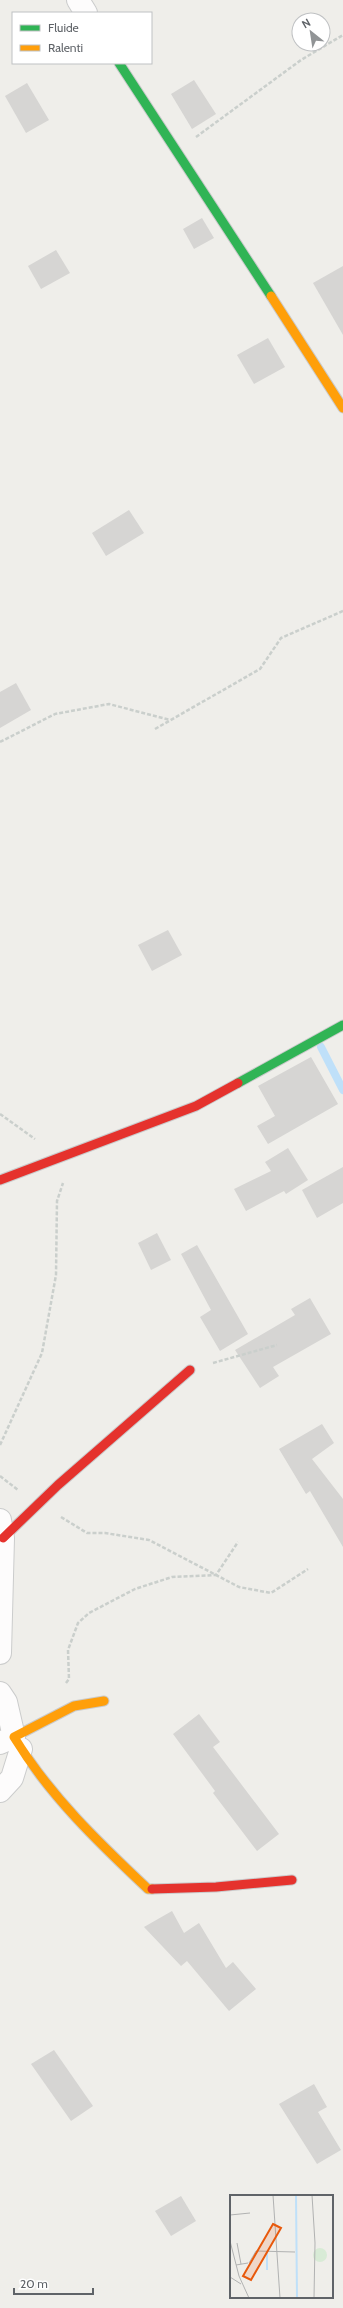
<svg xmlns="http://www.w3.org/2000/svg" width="343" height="2308" viewBox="0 0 343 2308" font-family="Cabin,sans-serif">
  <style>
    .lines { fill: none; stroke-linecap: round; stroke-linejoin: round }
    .stream { stroke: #bfe0f9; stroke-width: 8 }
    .building { fill: #d6d5d3 }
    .street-casing { stroke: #cbcccc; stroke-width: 24 }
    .fast-casing { stroke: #cacacb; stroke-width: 11 }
    .slow-casing { stroke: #cacacb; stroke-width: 11 }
    .jam-casing { stroke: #cacacb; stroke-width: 11 }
    .path { stroke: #cacfcc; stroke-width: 2.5; stroke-dasharray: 4 2; stroke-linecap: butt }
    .street { stroke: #fdfcfc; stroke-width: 22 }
    .fast { stroke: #30b455; stroke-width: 9 }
    .slow { stroke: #ff9f0a; stroke-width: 9 }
    .jam { stroke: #e5322d; stroke-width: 9 }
    .inset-river { fill: none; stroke: #bfe0f9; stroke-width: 2 }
    .inset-road { fill: none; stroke: #b1b2b2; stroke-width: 1 }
    .view { fill: #e8590c; fill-opacity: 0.15; stroke: #e8590c; stroke-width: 2 }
    .inset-edge { fill: none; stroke: #5f6368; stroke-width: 2 }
  </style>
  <rect width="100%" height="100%" fill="#efeeea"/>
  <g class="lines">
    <path class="stream" d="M 321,1047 L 343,1090"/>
  </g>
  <g class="building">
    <path d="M 194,80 L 216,114 L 192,129 L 171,94 Z"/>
    <path d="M 27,83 L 49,120 L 26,133 L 5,96 Z"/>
    <path d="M 202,218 L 214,238 L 194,249 L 183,229 Z"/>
    <path d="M 56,250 L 70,273 L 41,289 L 28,266 Z"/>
    <path d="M 343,266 L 343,335 L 313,283 Z"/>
    <path d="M 268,338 L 285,367 L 254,384 L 237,355 Z"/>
    <path d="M 129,510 L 144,533 L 106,556 L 92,533 Z"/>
    <path d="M 16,683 L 31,710 L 0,728 L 0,692 Z"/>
    <path d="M 168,930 L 182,955 L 152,971 L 138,945 Z"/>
    <path d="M 311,1057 L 338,1104 L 268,1144 L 257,1126 L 275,1116 L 258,1086 Z"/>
    <path d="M 288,1148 L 308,1180 L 286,1194 L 284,1191 L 246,1211 L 234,1189 L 271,1171 L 265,1162 Z"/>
    <path d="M 343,1167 L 343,1203 L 317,1218 L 302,1190 Z"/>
    <path d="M 157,1233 L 171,1260 L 151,1270 L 138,1243 Z"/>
    <path d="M 197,1245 L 248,1334 L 220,1351 L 200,1317 L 211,1310 L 181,1254 Z"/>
    <path d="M 310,1298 L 331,1334 L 273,1367 L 279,1376 L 260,1388 L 235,1350 L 295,1315 L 291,1309 Z"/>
    <path d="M 322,1424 L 334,1443 L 312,1459 L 343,1499 L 343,1547 L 310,1491 L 306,1494 L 279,1449 Z"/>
    <path d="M 199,1714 L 220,1742 L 213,1747 L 279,1834 L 257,1851 L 213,1793 L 215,1791 L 173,1734 Z"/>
    <path d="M 172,1911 L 184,1933 L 199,1923 L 226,1968 L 233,1962 L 256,1989 L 229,2011 L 187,1961 L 181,1966 L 144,1927 Z"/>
    <path d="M 54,2050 L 93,2106 L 71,2121 L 31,2064 Z"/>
    <path d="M 314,2084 L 327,2107 L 318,2112 L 341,2150 L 317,2164 L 279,2104 Z"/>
    <path d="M 181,2196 L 196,2221 L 171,2236 L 155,2211 Z"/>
  </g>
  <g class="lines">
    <g class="street-casing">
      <g id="street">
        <path d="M 78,0 L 86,13"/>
        <path d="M 0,1520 L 3,1538 L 0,1653"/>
        <path d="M 0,1693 L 6,1702 L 14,1737 L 0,1743"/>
        <path d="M 0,1791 L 12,1778 L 21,1749"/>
      </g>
    </g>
    <g class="fast-casing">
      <g id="fast">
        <path d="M 119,63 L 271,296"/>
        <path d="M 238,1083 L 343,1025"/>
      </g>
    </g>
    <g class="slow-casing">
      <g id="slow">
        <path d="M 271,296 L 343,408"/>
        <path d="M 104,1701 L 74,1706 L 14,1737 C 50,1796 98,1842 148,1889 L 152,1889"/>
      </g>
    </g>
    <g class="jam-casing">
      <g id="jam">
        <path d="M 0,1180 L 196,1106 L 238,1083"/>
        <path d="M 3,1538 L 58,1485 L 190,1370"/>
        <path d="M 152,1889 L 216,1887 L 292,1880"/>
      </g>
    </g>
    <g class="path">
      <path d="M 196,137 L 301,60 L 343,35"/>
      <path d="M 155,729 L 260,669 L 281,638 L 343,611"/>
      <path d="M 0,742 L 55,714 L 109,704 L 170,720"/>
      <path d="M 0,1114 L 35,1139"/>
      <path d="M 213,1363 L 277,1345"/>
      <path d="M 0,1445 L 42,1353 L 56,1275 L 57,1201 L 63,1183"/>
      <path d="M 0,1476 L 18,1490"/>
      <path d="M 61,1517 L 87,1533 L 105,1533 L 149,1540 L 239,1587 L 271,1593 L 308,1569"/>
      <path d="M 66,1683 L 69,1679 L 68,1650 L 78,1623 L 89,1613 L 135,1589 L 172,1577 L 216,1575 L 238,1542"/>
    </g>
    <use href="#street" class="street"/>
    <use href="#fast" class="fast"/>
    <use href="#slow" class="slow"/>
    <use href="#jam" class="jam"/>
  </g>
  <g transform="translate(230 2195)">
    <rect width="103" height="103" fill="#efeeea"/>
    <path d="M83 60a7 7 0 1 1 14 0a7 7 0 1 1-14 0Z" fill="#d8ebd6"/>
    <path class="inset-river" d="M 66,0 L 67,103M 37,57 L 37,75"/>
    <path class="inset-road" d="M 43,0 L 50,103M 82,0 L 85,48 L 84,103M 0,20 L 20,18M 0,46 L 9,81 L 19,103M 7,48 L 11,69M 19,68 L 26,56 L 65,57M 6,70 L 18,68M 0,82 L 11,89"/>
    <path class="view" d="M 43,29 L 51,33 L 21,85 L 13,81 Z"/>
    <rect width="103" height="103" class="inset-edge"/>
  </g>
  <rect x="12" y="12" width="140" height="52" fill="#ffffff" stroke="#bfc1c3"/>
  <rect x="20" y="25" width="20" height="6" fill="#30b455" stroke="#bfc1c3"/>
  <text x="48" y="32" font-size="12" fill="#5f6368">Fluide</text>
  <rect x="20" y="45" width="20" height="6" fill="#ff9f0a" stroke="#bfc1c3"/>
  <text x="48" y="52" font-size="12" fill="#5f6368">Ralenti</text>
  <g transform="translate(311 32) rotate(330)"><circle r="19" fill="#ffffff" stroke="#bfc1c3"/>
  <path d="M0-3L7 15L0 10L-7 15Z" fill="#919496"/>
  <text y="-6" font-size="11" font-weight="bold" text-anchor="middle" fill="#5f6368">N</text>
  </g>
  <path d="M14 2288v6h79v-6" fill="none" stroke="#5f6368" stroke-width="2"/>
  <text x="20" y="2288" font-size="12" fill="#5f6368" stroke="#ffffff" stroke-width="3" paint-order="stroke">20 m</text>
</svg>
